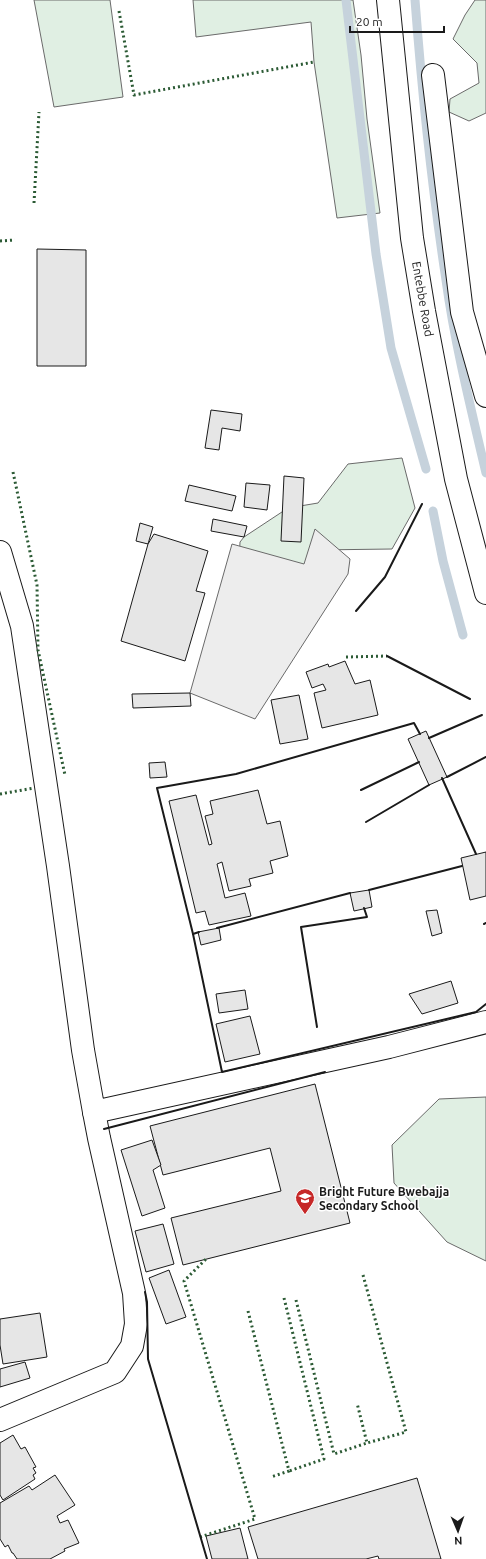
<svg xmlns="http://www.w3.org/2000/svg" width="486" height="1559" viewBox="0 0 486 1559" font-family="Ubuntu,sans-serif">
  <style>
    .green { fill: #e0efe3; stroke: #6a6a6a }
    .parking { fill: #ededed; stroke: #6a6a6a }
    .lines { fill: none; stroke-linecap: round; stroke-linejoin: round }
    .stream { stroke: #c6d2dc; stroke-width: 9 }
    .building { fill: #e6e6e6; stroke: #1a1a1a }
    .minor-casing { stroke: #1a1a1a; stroke-width: 24 }
    .primary-casing { stroke: #1a1a1a; stroke-width: 24 }
    .minor { stroke: #fff; stroke-width: 22 }
    .primary { stroke: #fff; stroke-width: 22 }
    .hedge { stroke: #2b5a34; stroke-width: 3; stroke-dasharray: 2 3; stroke-linecap: butt }
    .wall { stroke: #1a1a1a; stroke-width: 2 }
    .labels { text-anchor: middle; dominant-baseline: central; stroke-width: 3; stroke-linejoin: round; paint-order: stroke }
    .street-label { font-size: 12px; fill: #1a1a1a; stroke: #fff }
    .poi-label { font-size: 12px; font-weight: bold; fill: #1a1a1a; stroke: #fff; text-anchor: start }
  </style>
  <rect width="100%" height="100%" fill="#fff"/>
  <g class="green">
    <path d="M 34,0 L 110,0 L 123,97 L 54,107 Z"/>
    <path d="M 193,0 L 353,0 L 361,55 L 367,119 L 380,213 L 337,218 L 314,62 L 311,22 L 196,37 Z"/>
    <path d="M 475,0 L 486,0 L 486,113 L 469,121 L 449,112 L 450,99 L 479,83 L 477,63 L 453,39 L 465,15 Z"/>
    <path d="M 402,458 L 415,508 L 392,549 L 316,550 L 307,613 L 239,564 L 240,542 L 244,537 L 288,508 L 318,503 L 348,464 Z"/>
    <path d="M 486,1097 L 486,1261 L 447,1242 L 394,1183 L 392,1145 L 439,1099 Z"/>
  </g>
  <path class="parking" d="M 315,529 L 350,559 L 348,574 L 255,719 L 190,693 L 232,544 L 304,564 Z"/>
  <g class="lines">
    <g class="stream">
      <path d="M 346,0 L 376,254 L 391,348 L 426,469"/>
      <path d="M 415,0 C 422,93 432,188 446,280 C 455,345 471,409 486,473"/>
      <path d="M 433,511 L 443,561 L 463,635"/>
    </g>
  </g>
  <g class="building">
    <path d="M 37,249 L 86,250 L 86,366 L 37,366 Z"/>
    <path d="M 211,410 L 242,414 L 240,431 L 222,428 L 219,450 L 205,448 Z"/>
    <path d="M 284,476 L 304,478 L 301,542 L 281,541 Z"/>
    <path d="M 246,483 L 270,485 L 267,510 L 244,507 Z"/>
    <path d="M 189,485 L 236,496 L 232,511 L 185,501 Z"/>
    <path d="M 213,519 L 247,526 L 244,537 L 211,531 Z"/>
    <path d="M 140,523 L 153,527 L 148,544 L 136,541 Z"/>
    <path d="M 154,534 L 208,551 L 196,591 L 205,593 L 185,661 L 121,641 L 148,544 Z"/>
    <path d="M 345,661 L 355,684 L 370,680 L 378,715 L 322,728 L 314,693 L 326,690 L 323,684 L 312,688 L 306,672 L 328,664 L 329,667 Z"/>
    <path d="M 190,693 L 191,706 L 133,708 L 132,694 Z"/>
    <path d="M 299,695 L 308,739 L 280,744 L 271,700 Z"/>
    <path d="M 426,731 L 447,777 L 429,785 L 408,739 Z"/>
    <path d="M 165,762 L 167,777 L 150,778 L 149,763 Z"/>
    <path d="M 258,790 L 267,824 L 280,821 L 288,856 L 270,861 L 273,873 L 249,879 L 251,886 L 229,891 L 222,862 L 217,864 L 225,898 L 245,893 L 251,916 L 209,925 L 205,911 L 196,913 L 169,801 L 196,795 L 209,845 L 212,844 L 205,816 L 213,814 L 210,801 Z"/>
    <path d="M 486,852 L 486,896 L 470,900 L 461,858 Z"/>
    <path d="M 369,890 L 372,907 L 354,911 L 350,893 Z"/>
    <path d="M 437,910 L 442,933 L 432,936 L 426,911 Z"/>
    <path d="M 219,928 L 221,940 L 201,945 L 198,932 Z"/>
    <path d="M 451,981 L 458,1003 L 422,1014 L 409,994 Z"/>
    <path d="M 245,990 L 248,1009 L 219,1013 L 216,994 Z"/>
    <path d="M 250,1016 L 260,1054 L 225,1062 L 216,1024 Z"/>
    <path d="M 315,1084 L 350,1223 L 183,1265 L 171,1218 L 281,1191 L 270,1148 L 163,1175 L 150,1126 Z"/>
    <path d="M 152,1140 L 161,1165 L 153,1170 L 165,1208 L 142,1216 L 121,1150 Z"/>
    <path d="M 163,1224 L 174,1264 L 146,1272 L 135,1231 Z"/>
    <path d="M 169,1270 L 186,1317 L 166,1324 L 149,1278 Z"/>
    <path d="M 40,1313 L 47,1357 L 3,1364 L 0,1345 L 0,1319 Z"/>
    <path d="M 25,1362 L 30,1378 L 0,1387 L 0,1369 Z"/>
    <path d="M 13,1435 L 21,1449 L 25,1447 L 36,1467 L 33,1468 L 36,1473 L 33,1475 L 35,1479 L 3,1500 L 0,1495 L 0,1443 Z"/>
    <path d="M 55,1475 L 75,1505 L 57,1516 L 60,1523 L 68,1520 L 79,1543 L 64,1549 L 65,1551 L 50,1559 L 17,1559 L 13,1553 L 12,1553 L 8,1545 L 5,1547 L 0,1539 L 0,1503 L 29,1486 L 32,1490 Z"/>
    <path d="M 417,1478 L 441,1559 L 379,1559 L 378,1556 L 366,1559 L 258,1559 L 248,1527 Z"/>
    <path d="M 240,1528 L 248,1559 L 212,1559 L 206,1536 Z"/>
  </g>
  <g class="lines">
    <g class="minor-casing">
      <g id="minor">
        <path d="M 433,75 L 462,312 L 486,396"/>
        <path d="M 0,552 L 22,626 L 58,866 L 83,1050 L 94,1112 L 389,1047 L 486,1022"/>
        <path d="M 0,1420 L 115,1372 L 132,1346 L 136,1324 L 134,1293 L 99,1138 L 94,1112"/>
      </g>
    </g>
    <g class="primary-casing">
      <path id="primary" d="M 388,0 L 412,238 L 424,311 L 456,479 L 486,593"/>
    </g>
    <use href="#minor" class="minor"/>
    <use href="#primary" class="primary"/>
    <g class="hedge">
      <path d="M 119,11 L 134,95 L 314,62"/>
      <path d="M 34,203 L 39,112"/>
      <path d="M 0,241 L 15,240"/>
      <path d="M 13,472 L 37,585 L 38,650 L 65,775"/>
      <path d="M 346,657 L 387,656"/>
      <path d="M 0,794 L 34,788"/>
      <path d="M 363,1275 L 406,1432 L 367,1443"/>
      <path d="M 284,1298 L 324,1459 L 289,1471"/>
      <path d="M 296,1300 L 334,1454 L 367,1443 L 357,1403"/>
      <path d="M 248,1311 L 289,1471 L 271,1477"/>
      <path d="M 200,1537 L 255,1519 L 184,1281 L 206,1259"/>
    </g>
    <g class="wall">
      <path d="M 356,611 L 385,577 L 422,504"/>
      <path d="M 387,656 L 470,699"/>
      <path d="M 429,738 L 482,715"/>
      <path d="M 447,777 L 486,757"/>
      <path d="M 442,778 L 476,854"/>
      <path d="M 361,790 L 419,762"/>
      <path d="M 366,822 L 429,785"/>
      <path d="M 369,890 L 462,866"/>
      <path d="M 484,924 L 486,923"/>
      <path d="M 217,928 L 350,893"/>
      <path d="M 199,932 L 193,934 L 222,1072 L 476,1012 L 486,1004"/>
      <path d="M 193,934 L 157,788 L 236,774 L 414,723 L 420,734"/>
      <path d="M 317,1027 L 301,927 L 367,917 L 364,908"/>
      <path d="M 104,1129 L 325,1072"/>
      <path d="M 145,1292 L 147,1302 L 148,1359 L 207,1559"/>
    </g>
  </g>
  <defs>
    <g id="school-pin" transform="scale(1)"><path d="M0 17L-7.5 6A9.5 9.5 0 1 1 7.5 6Z" fill="#c62828" stroke="#fff"/><path d="M0-5L7-2L0 1L-7-2ZM-4 1L0 2.5L4 1V4Q0 6-4 4Z" fill="#fff"/></g>
  </defs>
  <g fill-rule="evenodd">
    <use href="#school-pin" x="305" y="1198"/>
  </g>
  <g class="labels">
    <g class="street-label">
      <text transform="translate(423 299) rotate(80)">Entebbe Road</text>
    </g>
    <g class="poi-label">
      <text x="319" y="1191">Bright Future Bwebajja<tspan x="319" dy="14">Secondary School</tspan></text>
    </g>
  </g>
  <g transform="translate(458 1531) rotate(178)" stroke="#ffffff" stroke-width="3" paint-order="stroke">
  <path d="M0-3L7 15L0 10L-7 15Z" fill="#1a1a1a"/>
  <text y="-6" font-size="11" font-weight="bold" text-anchor="middle" fill="#1a1a1a">N</text>
  </g>
  <path d="M350 26v6h94v-6" fill="none" stroke="#1a1a1a" stroke-width="2"/>
  <text x="356" y="26" font-size="12" fill="#1a1a1a" stroke="#ffffff" stroke-width="3" paint-order="stroke">20 m</text>
</svg>
